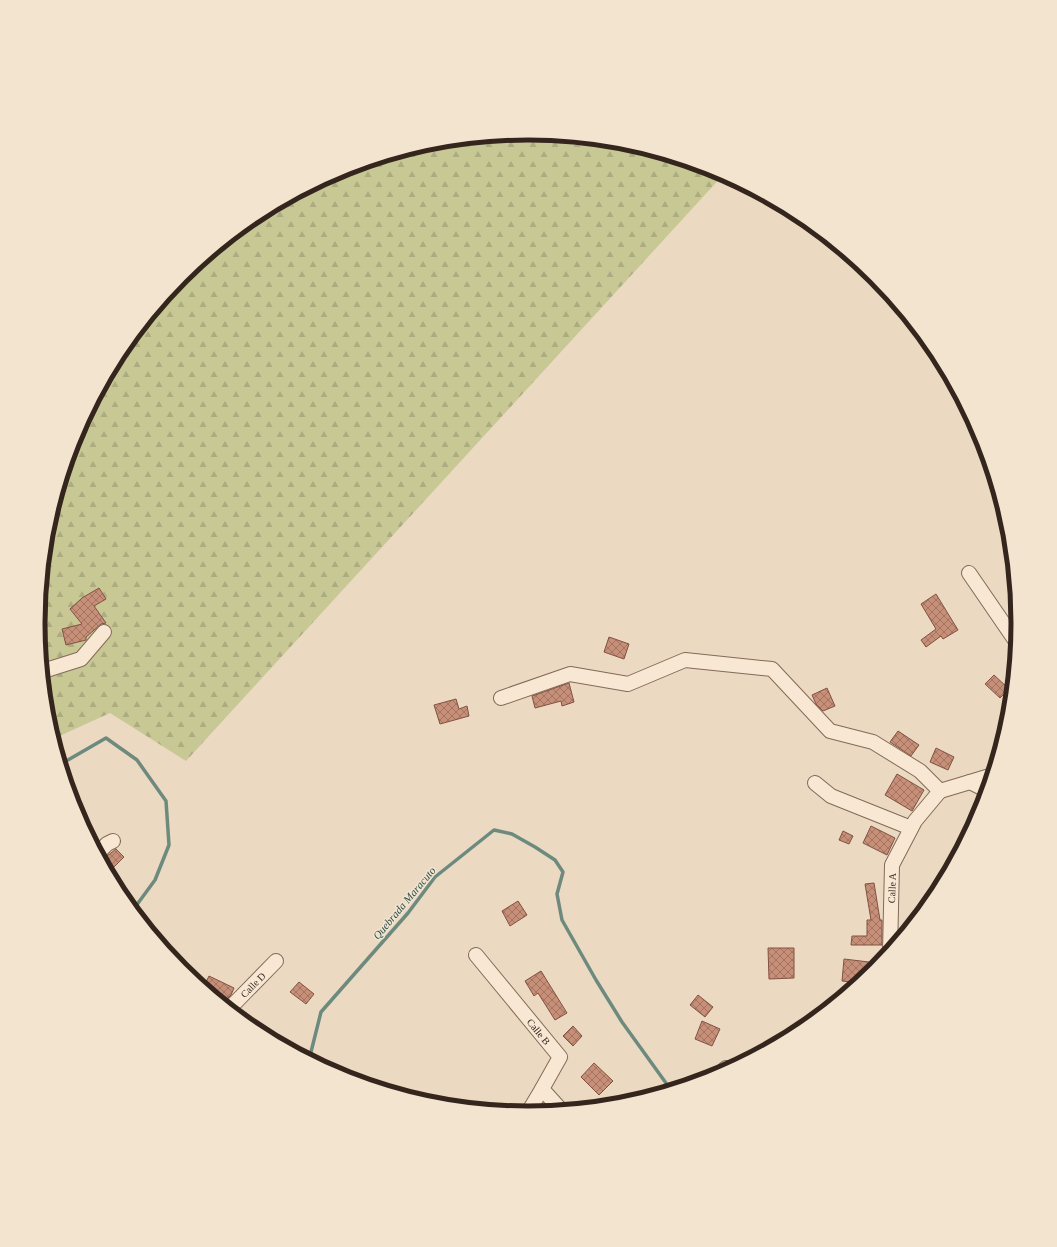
<svg xmlns="http://www.w3.org/2000/svg" width="1057" height="1247" viewBox="0 0 1057 1247" font-family="'Times New Roman',serif">
  <style>
    .forest { fill: url(#forest-firs) }
    .lines { fill: none; stroke-linecap: round; stroke-linejoin: round }
    .stream { stroke: #6b8b7f; stroke-width: 3.5 }
    .building { fill: url(#building-cross-hatch); stroke: #815241 }
    .minor-casing { stroke: #836a59; stroke-width: 16 }
    .minor { stroke: #f7e7d3; stroke-width: 14 }
    .labels { text-anchor: middle; dominant-baseline: central; stroke-width: 3; stroke-linejoin: round; paint-order: stroke }
    .street-label { font-size: 10px; fill: #34251d; stroke: #f3e4d0 }
    .water-label { font-size: 11px; font-style: italic; fill: #2d534c; stroke: #f3e4d0 }
    .rim { fill: none; stroke: #34251d; stroke-width: 5 }
  </style>
  <defs>
    <pattern id="forest-firs" width="22" height="20" patternUnits="userSpaceOnUse"><rect width="22" height="20" fill="#c8c895"/><path d="M5 1l3.5 6h-7zM16 11l3.5 6h-7z" fill="#acac80"/></pattern>
    <pattern id="building-cross-hatch" width="8" height="8" patternUnits="userSpaceOnUse"><rect width="8" height="8" fill="#c78f78"/><path d="M0 0l8 8M0 8l8-8" fill="none" stroke="#a27562"/></pattern>
  </defs>
  <rect width="100%" height="100%" fill="#ebd9c1"/>
  <path class="forest" d="M 529,133 L 624,142 L 716,170 L 724,174 L 186,761 L 110,713 L 53,739 L 47,719 L 38,623 L 47,528 L 75,436 L 121,351 L 182,277 L 256,216 L 341,170 L 433,142 Z"/>
  <g class="lines">
    <g class="stream">
      <path d="M 61,764 L 106,738 L 137,760 L 166,801 L 169,845 L 155,880 L 133,910"/>
      <path d="M 309,1060 L 321,1012 L 408,913 L 435,877 L 494,830 L 512,834 L 535,847 L 555,860 L 563,872 L 557,894 L 562,920 L 596,980 L 622,1022 L 671,1090"/>
    </g>
  </g>
  <g class="building">
    <path d="M 99,588 L 106,599 L 94,606 L 106,623 L 101,624 L 86,637 L 86,640 L 66,645 L 62,629 L 82,624 L 70,609 L 82,598 Z"/>
    <path d="M 936,594 L 958,630 L 943,639 L 941,636 L 926,647 L 921,640 L 936,629 L 921,604 Z"/>
    <path d="M 609,637 L 629,644 L 624,659 L 604,652 Z"/>
    <path d="M 994,675 L 1009,689 L 1000,698 L 985,684 Z"/>
    <path d="M 569,683 L 574,702 L 562,706 L 561,701 L 535,708 L 532,696 Z"/>
    <path d="M 827,688 L 835,706 L 823,711 L 816,704 L 812,695 Z"/>
    <path d="M 456,699 L 459,709 L 467,706 L 469,716 L 440,724 L 434,705 Z"/>
    <path d="M 898,731 L 919,745 L 911,756 L 890,742 Z"/>
    <path d="M 936,748 L 954,757 L 948,770 L 930,762 Z"/>
    <path d="M 897,774 L 924,790 L 912,811 L 885,795 Z"/>
    <path d="M 871,826 L 895,838 L 887,855 L 863,843 Z"/>
    <path d="M 843,831 L 853,836 L 849,844 L 839,840 Z"/>
    <path d="M 116,849 L 124,857 L 108,873 L 102,860 Z"/>
    <path d="M 874,883 L 880,920 L 882,920 L 882,945 L 851,945 L 852,936 L 867,936 L 867,920 L 871,920 L 865,884 Z"/>
    <path d="M 518,901 L 527,915 L 510,926 L 502,911 Z"/>
    <path d="M 768,948 L 794,948 L 794,978 L 769,979 Z"/>
    <path d="M 844,959 L 869,962 L 867,977 L 860,983 L 842,981 Z"/>
    <path d="M 541,971 L 567,1013 L 555,1020 L 538,993 L 534,996 L 525,981 Z"/>
    <path d="M 209,976 L 234,988 L 231,995 L 224,1002 L 216,998 L 203,988 Z"/>
    <path d="M 299,982 L 314,994 L 306,1004 L 290,992 Z"/>
    <path d="M 698,995 L 713,1007 L 705,1017 L 690,1005 Z"/>
    <path d="M 702,1021 L 720,1029 L 712,1046 L 695,1039 Z"/>
    <path d="M 573,1026 L 582,1036 L 573,1046 L 563,1036 Z"/>
    <path d="M 594,1063 L 613,1081 L 599,1095 L 581,1077 Z"/>
  </g>
  <g class="lines">
    <g class="minor-casing">
      <g id="minor">
        <path d="M 969,573 L 1017,643"/>
        <path d="M 43,671 L 81,659 L 104,632"/>
        <path d="M 501,698 L 570,674 L 628,684 L 685,660 L 772,669 L 830,731 L 873,742 L 920,771 L 940,791"/>
        <path d="M 970,782 L 993,775"/>
        <path d="M 815,783 L 831,796 L 911,828"/>
        <path d="M 940,791 L 970,782 L 988,791"/>
        <path d="M 98,853 L 107,844 L 113,841"/>
        <path id="s1" d="M 890,952 L 892,865 L 915,821 L 940,791"/>
        <path id="s2" d="M 476,955 L 560,1057 L 542,1089 L 562,1111"/>
        <path id="s3" d="M 229,1009 L 276,961"/>
        <path d="M 717,1076 L 726,1068 L 731,1069"/>
        <path d="M 527,1114 L 542,1089"/>
      </g>
    </g>
    <use href="#minor" class="minor"/>
  </g>
  <g class="labels">
    <g class="street-label">
      <text stroke="none"><textPath href="#s1" startOffset="64">Calle A</textPath></text>
      <text stroke="none"><textPath href="#s3" startOffset="34">Calle D</textPath></text>
      <text stroke="none"><textPath href="#s2" startOffset="99">Calle B</textPath></text>
    </g>
    <g class="water-label">
      <text transform="translate(404 903) rotate(-50)">Quebrada Maracuto</text>
    </g>
  </g>
  <path d="M0 0H1057V1247H0ZM45 623a483 483 0 1 1 966 0a483 483 0 1 1-966 0Z" fill="#f3e4d0" fill-rule="evenodd"/>
  <path class="rim" d="M45 623a483 483 0 1 1 966 0a483 483 0 1 1-966 0Z"/>
</svg>
